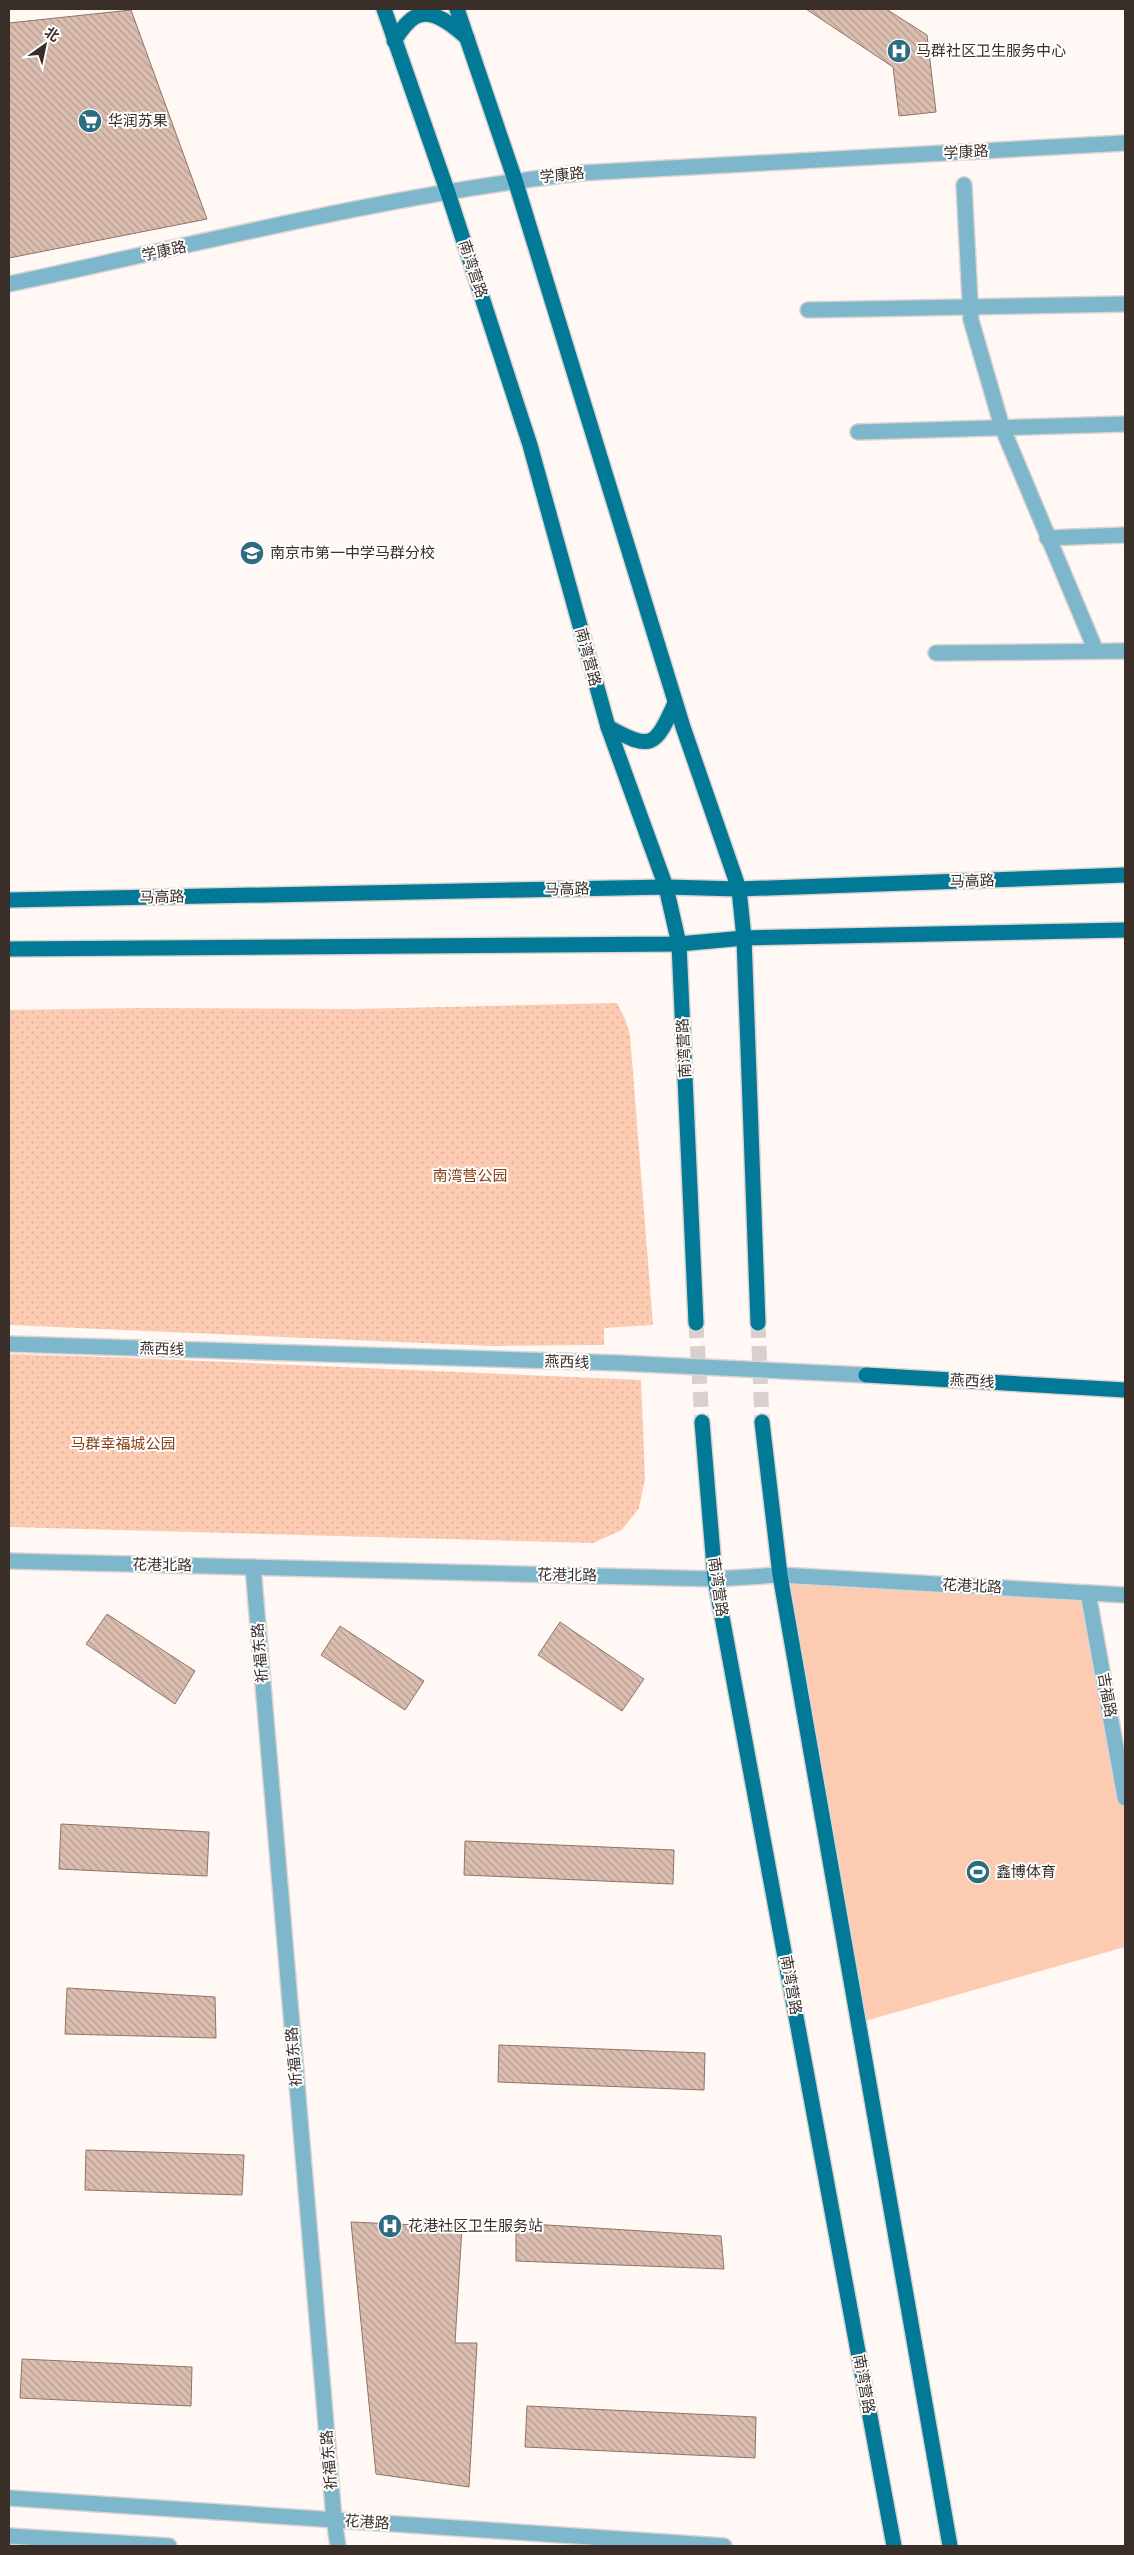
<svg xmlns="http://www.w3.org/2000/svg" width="1134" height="2555" viewBox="0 0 1134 2555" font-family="Figtree,'Noto Sans SC',sans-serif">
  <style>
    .green { fill: #fdcbb2 }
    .park { fill: url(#park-dots) }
    .building { fill: url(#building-back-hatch); stroke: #8f7567 }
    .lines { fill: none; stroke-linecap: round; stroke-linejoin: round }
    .major-tunnel { stroke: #d8d0cc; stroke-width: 15; stroke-dasharray: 15 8; stroke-linecap: butt }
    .minor-casing { stroke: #dcd4d0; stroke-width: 18 }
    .major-casing { stroke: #dcd4d0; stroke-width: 18 }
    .minor { stroke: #7eb7cc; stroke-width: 15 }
    .major { stroke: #027997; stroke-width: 15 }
    .labels { text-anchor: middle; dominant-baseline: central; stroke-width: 4; stroke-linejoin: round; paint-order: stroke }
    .poi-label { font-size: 15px; fill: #3a2e29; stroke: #fff; text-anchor: start }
    .street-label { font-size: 15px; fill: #3a2e29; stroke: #fff }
    .park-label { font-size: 15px; fill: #893e0f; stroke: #fff }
  </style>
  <defs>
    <pattern id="park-dots" width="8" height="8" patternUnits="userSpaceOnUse" patternTransform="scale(1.25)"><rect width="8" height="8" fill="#fdcbb2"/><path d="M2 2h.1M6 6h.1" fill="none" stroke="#daaf99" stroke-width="1.8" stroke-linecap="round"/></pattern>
    <pattern id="building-back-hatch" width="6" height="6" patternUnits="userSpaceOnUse" patternTransform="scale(1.25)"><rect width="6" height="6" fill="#dcbeb0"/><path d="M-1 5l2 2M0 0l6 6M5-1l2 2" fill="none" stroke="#b39b8f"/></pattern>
  </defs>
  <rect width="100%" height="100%" fill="#fff8f5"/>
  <path class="green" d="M 780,1575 L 1088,1593 L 1125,1798 L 1125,1947 L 858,2023 Z"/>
  <g class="park">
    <path d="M 617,1003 L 625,1019 L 630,1035 L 653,1325 L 604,1328 L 604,1345 L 492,1346 L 9,1325 L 9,1010 L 141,1008 L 355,1009 Z"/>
    <path d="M 9,1354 L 133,1358 L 641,1380 L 645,1479 L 639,1508 L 622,1530 L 593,1543 L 9,1527 Z"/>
  </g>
  <g class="building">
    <path d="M 806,9 L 886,9 L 927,35 L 936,112 L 899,116 L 893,67 Z"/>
    <path d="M 131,10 L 207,219 L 9,258 L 9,23 Z"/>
    <path d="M 107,1614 L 195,1671 L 175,1704 L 86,1644 Z"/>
    <path d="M 560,1622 L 644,1679 L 622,1711 L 538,1655 Z"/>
    <path d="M 340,1626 L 424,1681 L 405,1710 L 321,1655 Z"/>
    <path d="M 61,1824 L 209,1832 L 207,1876 L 59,1869 Z"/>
    <path d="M 465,1841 L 674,1850 L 673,1884 L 464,1875 Z"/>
    <path d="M 67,1988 L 215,1997 L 216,2038 L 65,2034 Z"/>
    <path d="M 499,2045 L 705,2053 L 704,2090 L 498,2082 Z"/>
    <path d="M 86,2150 L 244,2155 L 242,2195 L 85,2190 Z"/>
    <path d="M 351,2222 L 462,2227 L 455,2343 L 477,2343 L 469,2487 L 376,2474 Z"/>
    <path d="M 516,2223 L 721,2236 L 724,2269 L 516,2261 Z"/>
    <path d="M 22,2359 L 192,2367 L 191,2406 L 20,2398 Z"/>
    <path d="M 527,2406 L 756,2417 L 755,2458 L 525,2447 Z"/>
  </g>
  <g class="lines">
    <g class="major-tunnel">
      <path d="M 696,1323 L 702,1422"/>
      <path d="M 758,1323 L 762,1422"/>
    </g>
    <g class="minor-casing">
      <g id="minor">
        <path d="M 964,185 L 971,320 L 1002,427 L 1096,651"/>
        <path d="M 9,284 C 198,244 388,195 580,173 L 1125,143"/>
        <path d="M 808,310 L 1125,304"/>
        <path d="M 858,432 L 1125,424"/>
        <path d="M 1047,538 L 1125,535"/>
        <path d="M 936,653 L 1125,651"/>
        <path d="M 9,1344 L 619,1363 L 866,1375"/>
        <path d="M 9,1561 L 715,1579 L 780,1575 L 1125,1595"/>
        <path d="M 253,1567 L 334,2519 L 338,2546"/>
        <path d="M 1088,1593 L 1125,1798"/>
        <path d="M 9,2498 L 724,2546"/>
        <path d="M 9,2536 L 169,2546"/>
      </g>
    </g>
    <g class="major-casing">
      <g id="major">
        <path d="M 384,9 L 448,193 L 530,445 L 608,727 L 666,887 L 679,944 L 696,1323"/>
        <path d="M 457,9 L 515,180 L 683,727 L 739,889 L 744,938 L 758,1323"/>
        <path d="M 394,41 C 400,32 406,22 415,17 C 432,7 455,27 467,38"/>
        <path d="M 608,727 C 652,751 655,747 675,703"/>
        <path d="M 9,900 L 666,887 L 739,889 L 1125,875"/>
        <path d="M 9,949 L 679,944 L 744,938 L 1125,930"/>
        <path d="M 866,1375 L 1125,1390"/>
        <path d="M 702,1422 L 715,1579 L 894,2546"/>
        <path d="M 762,1422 L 780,1575 L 950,2546"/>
      </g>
    </g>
    <use href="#minor" class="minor"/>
    <use href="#major" class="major"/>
  </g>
  <defs>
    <g id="hospital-disc" transform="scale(1.25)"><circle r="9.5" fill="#2e6c82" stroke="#fff"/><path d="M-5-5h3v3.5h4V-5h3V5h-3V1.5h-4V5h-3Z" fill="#fff"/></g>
    <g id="supermarket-disc" transform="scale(1.25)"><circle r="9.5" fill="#2e6c82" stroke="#fff"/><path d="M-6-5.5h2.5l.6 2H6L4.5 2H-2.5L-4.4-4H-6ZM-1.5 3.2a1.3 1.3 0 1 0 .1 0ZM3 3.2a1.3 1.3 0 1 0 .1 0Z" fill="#fff"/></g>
    <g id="school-disc" transform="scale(1.25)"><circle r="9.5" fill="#2e6c82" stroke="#fff"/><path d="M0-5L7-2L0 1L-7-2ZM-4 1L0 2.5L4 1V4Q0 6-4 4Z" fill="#fff"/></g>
    <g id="stadium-disc" transform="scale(1.25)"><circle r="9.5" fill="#2e6c82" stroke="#fff"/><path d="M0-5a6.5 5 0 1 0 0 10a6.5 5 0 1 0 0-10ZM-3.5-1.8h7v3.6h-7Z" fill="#fff"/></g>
  </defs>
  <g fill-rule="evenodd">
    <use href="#hospital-disc" x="899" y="51"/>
    <use href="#supermarket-disc" x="90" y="121"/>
    <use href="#school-disc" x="252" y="553"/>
    <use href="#stadium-disc" x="978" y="1872"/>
    <use href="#hospital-disc" x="390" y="2226"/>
  </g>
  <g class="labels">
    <g class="poi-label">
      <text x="916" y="51">马群社区卫生服务中心</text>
      <text x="108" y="121">华润苏果</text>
      <text x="270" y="553">南京市第一中学马群分校</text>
      <text x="996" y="1872">鑫博体育</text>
      <text x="408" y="2226">花港社区卫生服务站</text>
    </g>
    <g class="street-label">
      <text transform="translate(966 152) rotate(-3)">学康路</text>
      <text transform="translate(562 175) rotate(-6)">学康路</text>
      <text transform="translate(164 251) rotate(-12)">学康路</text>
      <text transform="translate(473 269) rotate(72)">南湾营路</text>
      <text transform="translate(588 657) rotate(75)">南湾营路</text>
      <text transform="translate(972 881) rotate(-2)">马高路</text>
      <text transform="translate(567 889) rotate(-1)">马高路</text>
      <text transform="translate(162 897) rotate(-1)">马高路</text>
      <text transform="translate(684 1048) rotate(-93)">南湾营路</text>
      <text transform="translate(162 1349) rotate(2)">燕西线</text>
      <text transform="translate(567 1362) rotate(2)">燕西线</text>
      <text transform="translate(972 1381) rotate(3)">燕西线</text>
      <text transform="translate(162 1565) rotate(1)">花港北路</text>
      <text transform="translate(567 1575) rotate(1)">花港北路</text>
      <text transform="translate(972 1586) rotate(3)">花港北路</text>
      <text transform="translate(718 1587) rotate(82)">南湾营路</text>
      <text transform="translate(260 1653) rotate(-95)">祈福东路</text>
      <text transform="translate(1107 1695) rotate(80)">吉福路</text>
      <text transform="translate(791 1985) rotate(80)">南湾营路</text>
      <text transform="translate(294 2057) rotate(-95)">祈福东路</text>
      <text transform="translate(864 2384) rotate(80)">南湾营路</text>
      <text transform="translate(329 2460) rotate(-95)">祈福东路</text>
      <text transform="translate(367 2522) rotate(4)">花港路</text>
    </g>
    <g class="park-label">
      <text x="470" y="1176">南湾营公园</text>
      <text x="123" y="1444">马群幸福城公园</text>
    </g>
  </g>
  <rect width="1134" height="2555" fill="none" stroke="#3a2e29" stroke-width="20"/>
  <g transform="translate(45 45) rotate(33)" stroke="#ffffff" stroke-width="4" paint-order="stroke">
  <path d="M0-4L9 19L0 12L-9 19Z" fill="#3a2e29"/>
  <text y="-8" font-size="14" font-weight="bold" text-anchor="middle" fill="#3a2e29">北</text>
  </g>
</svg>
